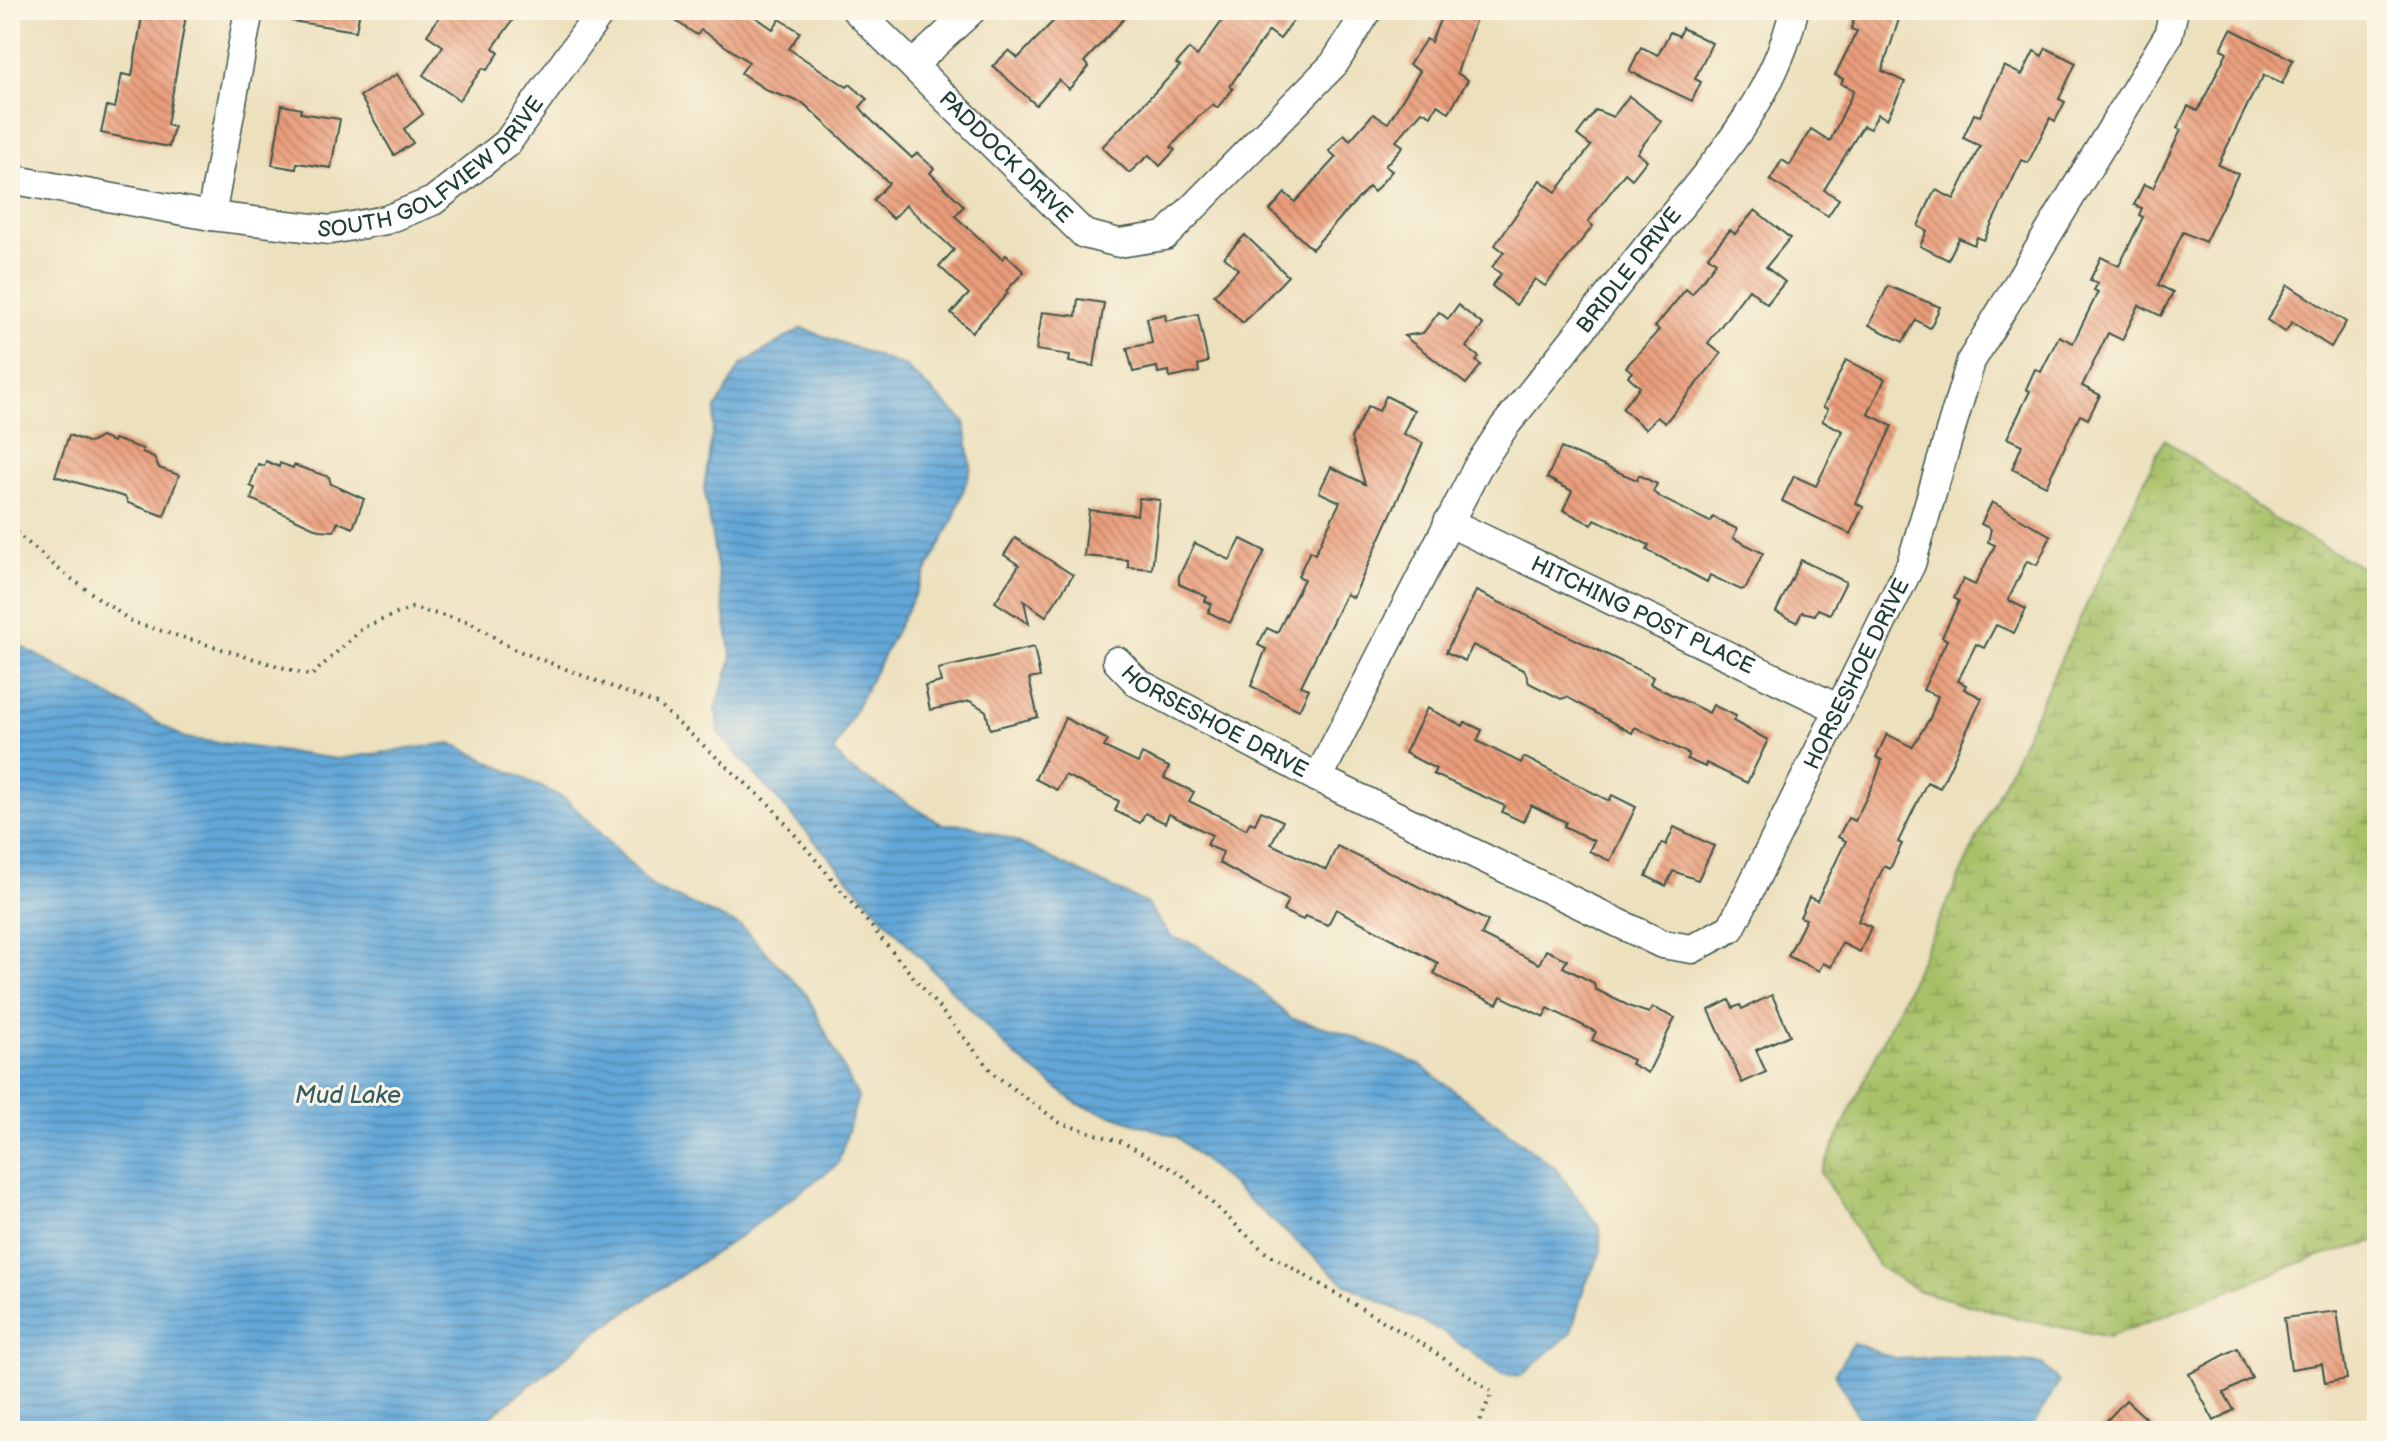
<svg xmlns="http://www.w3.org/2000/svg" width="2387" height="1441" viewBox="0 0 2387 1441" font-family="'Balsamiq Sans',sans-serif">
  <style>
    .wetland { fill: url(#wetland-marsh); stroke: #637f4e; stroke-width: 2 }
    .water { fill: url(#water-rules); stroke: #417286; stroke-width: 2 }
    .building { fill: url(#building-back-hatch) }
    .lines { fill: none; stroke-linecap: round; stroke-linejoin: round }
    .street-casing { stroke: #3e5549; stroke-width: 31 }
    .path { stroke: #3e5549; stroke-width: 4; stroke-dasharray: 2 6; stroke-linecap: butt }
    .street { stroke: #fff; stroke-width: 28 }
    .labels { text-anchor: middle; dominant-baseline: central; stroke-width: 6; stroke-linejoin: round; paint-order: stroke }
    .street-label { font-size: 22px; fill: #1f3d34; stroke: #fcf5e5 }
    .water-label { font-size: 24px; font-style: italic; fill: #335d65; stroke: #fcf5e5 }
  </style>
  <defs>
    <pattern id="wetland-marsh" width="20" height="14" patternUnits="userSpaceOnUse" patternTransform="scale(2)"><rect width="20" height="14" fill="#a7c167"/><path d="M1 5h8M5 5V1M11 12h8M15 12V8" fill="none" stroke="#879e56"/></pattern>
    <pattern id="water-rules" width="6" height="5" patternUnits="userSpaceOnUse" patternTransform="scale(2)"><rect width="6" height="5" fill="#63a7d8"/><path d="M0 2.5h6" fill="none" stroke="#5189b0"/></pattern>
    <pattern id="building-back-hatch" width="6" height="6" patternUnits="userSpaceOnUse" patternTransform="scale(2)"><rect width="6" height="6" fill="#e99b79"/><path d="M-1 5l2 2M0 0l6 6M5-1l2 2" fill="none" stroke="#bc8064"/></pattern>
  </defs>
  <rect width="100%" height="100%" fill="#fcf5e5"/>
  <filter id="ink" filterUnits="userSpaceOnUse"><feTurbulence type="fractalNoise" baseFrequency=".0125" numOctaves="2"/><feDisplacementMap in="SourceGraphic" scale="16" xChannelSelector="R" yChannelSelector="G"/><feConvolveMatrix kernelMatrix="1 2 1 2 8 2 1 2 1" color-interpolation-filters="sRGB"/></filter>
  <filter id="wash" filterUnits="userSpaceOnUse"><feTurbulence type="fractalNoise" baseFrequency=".006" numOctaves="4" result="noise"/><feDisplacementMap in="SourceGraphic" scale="32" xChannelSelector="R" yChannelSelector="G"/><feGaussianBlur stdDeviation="1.8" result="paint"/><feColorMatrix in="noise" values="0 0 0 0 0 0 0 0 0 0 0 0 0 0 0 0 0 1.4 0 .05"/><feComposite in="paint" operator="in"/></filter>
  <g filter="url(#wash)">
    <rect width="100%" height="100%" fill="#ece0bd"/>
    <path class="wetland" d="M 2164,439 L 2274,519 L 2377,576 L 2377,1242 L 2321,1255 L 2109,1337 L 2023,1319 L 1919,1291 L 1879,1267 L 1821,1173 Z"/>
    <g class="water">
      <path d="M 802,328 L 906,367 L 965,422 L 971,468 L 953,520 L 834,751 L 847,767 L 942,824 L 968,825 L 1013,840 L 1147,904 L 1171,937 L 1195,944 L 1250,981 L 1290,1018 L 1339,1031 L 1419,1064 L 1555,1168 L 1600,1228 L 1601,1252 L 1584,1287 L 1571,1333 L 1521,1376 L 1502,1374 L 1441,1331 L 1345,1284 L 1177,1137 L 1078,1104 L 1013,1054 L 900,936 L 719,734 L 716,709 L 732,658 L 704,488 L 716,408 L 741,365 Z"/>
      <path d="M 10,640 L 185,738 L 337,759 L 451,743 L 566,799 L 654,888 L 741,926 L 807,995 L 858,1097 L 838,1164 L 743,1234 L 598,1331 L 472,1431 L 10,1431 Z"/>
      <path d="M 1853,1343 L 1897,1359 L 1965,1357 L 2042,1364 L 2059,1382 L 2030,1431 L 1866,1431 L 1835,1373 Z"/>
    </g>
    <g id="blocks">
      <g class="building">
        <path d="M 143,10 L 187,10 L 167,125 L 174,126 L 169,147 L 101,133 L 107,106 L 115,108 L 122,74 L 132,76 Z"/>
        <path d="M 292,10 L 360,10 L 356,31 L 291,21 Z"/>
        <path d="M 444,10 L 520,10 L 493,48 L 499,53 L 487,70 L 483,68 L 459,100 L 423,75 L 443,46 L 427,35 Z"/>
        <path d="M 659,10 L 745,10 L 773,29 L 780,19 L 800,32 L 789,49 L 847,87 L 850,84 L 867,99 L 860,107 L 868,117 L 912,158 L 917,153 L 934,168 L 930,173 L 964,206 L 955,216 L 1002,259 L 1006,255 L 1024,272 L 1006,291 L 1008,293 L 972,332 L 951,313 L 969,294 L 939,266 L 954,250 L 906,205 L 893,219 L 873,200 L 889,183 L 803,103 L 768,91 L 741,73 L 749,62 L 701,30 L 697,35 Z"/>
        <path d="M 1064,10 L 1132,10 L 1084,62 L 1089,67 L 1069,89 L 1059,80 L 1036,105 L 993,66 L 1009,50 L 1018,58 Z"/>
        <path d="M 1230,10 L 1301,10 L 1280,39 L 1269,31 L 1230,86 L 1233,89 L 1217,108 L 1213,104 L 1198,117 L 1171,147 L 1175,150 L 1160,166 L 1149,155 L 1129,173 L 1102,147 L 1180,66 L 1176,64 L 1189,49 L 1197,56 Z"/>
        <path d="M 1444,10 L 1479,10 L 1457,73 L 1468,80 L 1449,112 L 1437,105 L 1431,116 L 1422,111 L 1396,141 L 1403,146 L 1385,166 L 1392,171 L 1374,192 L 1369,187 L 1312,249 L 1270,210 L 1285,193 L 1295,202 L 1336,157 L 1329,151 L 1344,134 L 1350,140 L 1373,114 L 1388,123 L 1420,71 L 1409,65 L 1426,39 L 1431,42 Z"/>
        <path d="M 1857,10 L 1902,10 L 1882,71 L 1905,82 L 1887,119 L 1878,114 L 1870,129 L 1863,126 L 1824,190 L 1839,199 L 1828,216 L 1770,180 L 1782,160 L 1790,165 L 1811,129 L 1830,141 L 1854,90 L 1841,84 L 1843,79 L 1835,75 L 1857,31 L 1851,29 Z"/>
        <path d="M 1682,28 L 1712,43 L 1695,79 L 1701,82 L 1692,101 L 1629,71 L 1641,47 L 1658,55 L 1670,32 L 1679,36 Z"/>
        <path d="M 2231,29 L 2293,60 L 2282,84 L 2264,75 L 2251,98 L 2218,165 L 2238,174 L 2205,242 L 2183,232 L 2158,285 L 2173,292 L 2161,316 L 2139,305 L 2122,340 L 2108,333 L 2082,386 L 2100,395 L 2088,419 L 2080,415 L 2046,486 L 2012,469 L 2022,445 L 2007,438 L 2030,391 L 2026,389 L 2035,369 L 2041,372 L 2059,336 L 2073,343 L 2098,292 L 2094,290 L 2098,283 L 2090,280 L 2101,257 L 2119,266 L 2143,217 L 2139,215 L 2142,208 L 2134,205 L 2144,184 L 2153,188 L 2181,130 L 2177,128 L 2188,106 L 2198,111 L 2227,52 L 2221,49 Z"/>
        <path d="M 2046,48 L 2076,63 L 2059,99 L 2065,102 L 2055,121 L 2050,118 L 2028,163 L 2022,160 L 1984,240 L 1977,237 L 1974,245 L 1959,238 L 1948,260 L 1920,246 L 1927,231 L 1918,226 L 1933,194 L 1936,190 L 1954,199 L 1980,146 L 1963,138 L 1974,114 L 1980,116 L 2004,66 L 2022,75 L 2034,51 L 2042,56 Z"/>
        <path d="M 397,74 L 423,114 L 404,129 L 413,143 L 394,155 L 360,96 Z"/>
        <path d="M 1629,96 L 1661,121 L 1637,153 L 1647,160 L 1632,179 L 1625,173 L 1588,222 L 1593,226 L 1545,286 L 1535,279 L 1516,305 L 1492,286 L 1501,274 L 1492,267 L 1504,252 L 1495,245 L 1540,180 L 1556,192 L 1591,146 L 1577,135 L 1596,110 L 1613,117 Z"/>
        <path d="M 282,105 L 301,109 L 300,113 L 340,119 L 331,168 L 297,163 L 296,169 L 272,165 Z"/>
        <path d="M 1755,210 L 1790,238 L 1766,267 L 1785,282 L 1767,304 L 1749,289 L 1708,343 L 1721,354 L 1665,423 L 1657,417 L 1645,429 L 1622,408 L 1640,387 L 1628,376 L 1632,372 L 1626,367 L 1659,330 L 1655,327 L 1686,289 L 1692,294 L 1716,262 L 1708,256 L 1730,230 L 1735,234 Z"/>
        <path d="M 1245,235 L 1288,276 L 1243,323 L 1214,295 L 1238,269 L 1224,257 Z"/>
        <path d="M 2288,285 L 2346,322 L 2331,347 L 2292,322 L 2285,332 L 2267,320 Z"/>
        <path d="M 1888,286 L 1940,307 L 1930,328 L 1916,320 L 1903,342 L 1869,325 Z"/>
        <path d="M 1078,299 L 1104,303 L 1094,366 L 1069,362 L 1070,355 L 1036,350 L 1042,312 L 1076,316 Z"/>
        <path d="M 1458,305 L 1483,325 L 1466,347 L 1479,357 L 1476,361 L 1481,365 L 1466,384 L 1404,336 L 1423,333 L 1439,312 L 1448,319 Z"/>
        <path d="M 1165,314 L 1166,321 L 1198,314 L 1208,362 L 1198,365 L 1199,372 L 1170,378 L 1169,371 L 1158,373 L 1157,367 L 1133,372 L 1127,348 L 1152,343 L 1147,318 Z"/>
        <path d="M 1846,360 L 1885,379 L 1868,414 L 1892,426 L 1856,503 L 1863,507 L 1850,534 L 1782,501 L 1794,476 L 1816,486 L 1843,431 L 1822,421 L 1828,409 L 1823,407 Z"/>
        <path d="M 1386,396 L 1414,410 L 1403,434 L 1423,443 L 1353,598 L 1346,594 L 1301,686 L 1309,689 L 1299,710 L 1251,686 L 1266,649 L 1258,645 L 1267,628 L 1277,633 L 1304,579 L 1298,576 L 1310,551 L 1315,554 L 1340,502 L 1319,492 L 1331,467 L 1365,484 L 1351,438 L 1368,406 L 1379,411 Z"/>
        <path d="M 69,435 L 90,443 L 101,437 L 113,442 L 114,439 L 143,449 L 142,452 L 154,457 L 159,468 L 179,475 L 164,516 L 128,503 L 125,497 L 55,476 Z"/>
        <path d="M 1561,448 L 1637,480 L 1639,475 L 1657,484 L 1653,492 L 1663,499 L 1710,522 L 1713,517 L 1737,529 L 1733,538 L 1763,553 L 1746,588 L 1741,590 L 1710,575 L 1707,582 L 1647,550 L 1649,545 L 1595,519 L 1592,525 L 1563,510 L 1572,491 L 1547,478 Z"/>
        <path d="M 266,461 L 279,467 L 280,463 L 293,468 L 294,465 L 329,477 L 331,484 L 364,499 L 353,528 L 338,522 L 334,531 L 319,530 L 251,499 L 255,488 L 250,486 L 258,464 L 264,466 Z"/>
        <path d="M 1139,498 L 1160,500 L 1152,569 L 1128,567 L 1128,560 L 1084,556 L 1089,510 L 1137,515 Z"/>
        <path d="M 1992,502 L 2051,536 L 2037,565 L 2027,561 L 2008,600 L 2026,609 L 2014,633 L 1996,625 L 1984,648 L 1976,644 L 1958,681 L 1966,685 L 1964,689 L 1982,698 L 1951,765 L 1940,788 L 1927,782 L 1898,842 L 1902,844 L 1890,869 L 1884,866 L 1858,921 L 1871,927 L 1860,952 L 1842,943 L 1831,967 L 1823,963 L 1819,971 L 1788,956 L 1806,919 L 1800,917 L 1809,897 L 1817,901 L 1846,841 L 1838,837 L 1848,818 L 1855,821 L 1876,778 L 1882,760 L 1876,757 L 1887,734 L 1912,747 L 1930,718 L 1938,696 L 1923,690 L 1947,640 L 1942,637 L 1959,601 L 1954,598 L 1963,579 L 1975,585 L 1995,545 L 1988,542 L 1991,529 L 1981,524 Z"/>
        <path d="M 1015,538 L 1073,575 L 1046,616 L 1024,601 L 1029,624 L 995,602 L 1019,565 L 1004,555 Z"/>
        <path d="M 1241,539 L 1265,551 L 1230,623 L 1208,612 L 1212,604 L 1205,601 L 1207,597 L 1179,584 L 1179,576 L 1195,543 L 1230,560 Z"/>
        <path d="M 1801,560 L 1846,582 L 1830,614 L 1818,609 L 1815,615 L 1802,612 L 1797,622 L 1776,612 Z"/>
        <path d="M 1476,591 L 1653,677 L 1650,684 L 1709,713 L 1713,705 L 1736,716 L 1733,721 L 1768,740 L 1747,783 L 1706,763 L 1705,767 L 1687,759 L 1689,754 L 1635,727 L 1632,733 L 1567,697 L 1561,699 L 1529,683 L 1525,671 L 1473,645 L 1465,661 L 1446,652 Z"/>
        <path d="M 1034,647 L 1040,677 L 1029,679 L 1038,717 L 990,729 L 986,711 L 970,701 L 930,710 L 925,686 L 941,682 L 938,669 Z"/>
        <path d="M 1427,708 L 1463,726 L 1465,722 L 1482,730 L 1477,741 L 1521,763 L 1524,757 L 1609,801 L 1612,795 L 1636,807 L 1610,861 L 1589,851 L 1594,841 L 1564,826 L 1566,822 L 1531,805 L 1523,822 L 1502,812 L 1505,806 L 1433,774 L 1436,769 L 1405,753 Z"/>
        <path d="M 1065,718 L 1108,740 L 1104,747 L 1138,763 L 1142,754 L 1169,767 L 1164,778 L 1194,792 L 1189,801 L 1246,829 L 1250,822 L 1255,824 L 1261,811 L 1283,821 L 1271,844 L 1326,870 L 1337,846 L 1488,921 L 1481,935 L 1539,964 L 1546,950 L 1567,960 L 1563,967 L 1594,983 L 1595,989 L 1631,1007 L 1649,1013 L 1652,1007 L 1675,1018 L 1648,1073 L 1631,1064 L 1633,1060 L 1592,1040 L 1596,1032 L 1548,1008 L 1544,1017 L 1501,996 L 1497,1004 L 1456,986 L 1434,973 L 1438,963 L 1336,909 L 1328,925 L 1305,916 L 1303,920 L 1283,911 L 1288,900 L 1219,863 L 1223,852 L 1207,845 L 1212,835 L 1169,814 L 1165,823 L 1145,813 L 1140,823 L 1115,811 L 1119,801 L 1065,775 L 1057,790 L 1035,779 Z"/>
        <path d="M 1674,827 L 1714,846 L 1698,880 L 1673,871 L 1666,886 L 1646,876 L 1662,843 L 1666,845 Z"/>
        <path d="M 1772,995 L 1790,1035 L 1756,1050 L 1766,1072 L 1742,1083 L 1709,1010 L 1729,1000 L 1733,1008 L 1740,1005 L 1742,1009 Z"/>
        <path d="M 2337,1311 L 2347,1379 L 2325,1383 L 2322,1364 L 2291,1369 L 2284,1318 Z"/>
        <path d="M 2237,1348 L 2252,1378 L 2224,1393 L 2234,1410 L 2214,1421 L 2189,1374 Z"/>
        <path d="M 2126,1400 L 2160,1431 L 2097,1431 Z"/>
      </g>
    </g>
  </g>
  <g filter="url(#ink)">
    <use href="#blocks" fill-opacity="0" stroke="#3e5549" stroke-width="2"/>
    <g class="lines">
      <g class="street-casing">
        <g id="street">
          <path id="s1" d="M 856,10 L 1084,234 L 1119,243 L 1165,236 L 1334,64 L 1368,10"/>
          <path d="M 914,64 L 972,10"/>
          <path id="s2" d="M 10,179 L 211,216 L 330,230 L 386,220 L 433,201 L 507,143 L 602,10"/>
          <path d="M 211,216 L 249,10"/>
          <path id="s3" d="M 1448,522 L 1839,709"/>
          <path id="s4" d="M 1117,661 L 1138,683 L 1318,778 L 1662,944 L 1692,949 L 1731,928 L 1911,564 L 1971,361 L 2168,36 L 2174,10"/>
          <path id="s5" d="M 1318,778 L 1477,468 L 1504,427 C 1554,365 1603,303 1652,241 C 1709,170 1774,101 1794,10"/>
        </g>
      </g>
      <path class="path" d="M 10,527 L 62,572 L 132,622 L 311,676 L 364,627 L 412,608 L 470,622 L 511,648 L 657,704 L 771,806 L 995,1075 L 1060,1123 L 1122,1142 L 1181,1174 L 1265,1252 L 1424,1345 L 1492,1392 L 1476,1431"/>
      <use href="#street" class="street"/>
    </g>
  </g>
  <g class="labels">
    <g class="street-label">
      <text stroke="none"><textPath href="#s1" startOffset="210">PADDOCK DRIVE</textPath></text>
      <text stroke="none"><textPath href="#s2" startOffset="446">SOUTH GOLFVIEW DRIVE</textPath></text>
      <text stroke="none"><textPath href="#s5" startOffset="598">BRIDLE DRIVE</textPath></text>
      <text stroke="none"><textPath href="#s3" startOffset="216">HITCHING POST PLACE</textPath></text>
      <text stroke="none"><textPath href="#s4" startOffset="974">HORSESHOE DRIVE</textPath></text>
      <text stroke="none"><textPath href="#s4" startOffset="116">HORSESHOE DRIVE</textPath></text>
    </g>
    <g class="water-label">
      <text x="348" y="1095">Mud Lake</text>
    </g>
  </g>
  <rect width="2387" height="1441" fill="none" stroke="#fcf5e5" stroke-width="40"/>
</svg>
